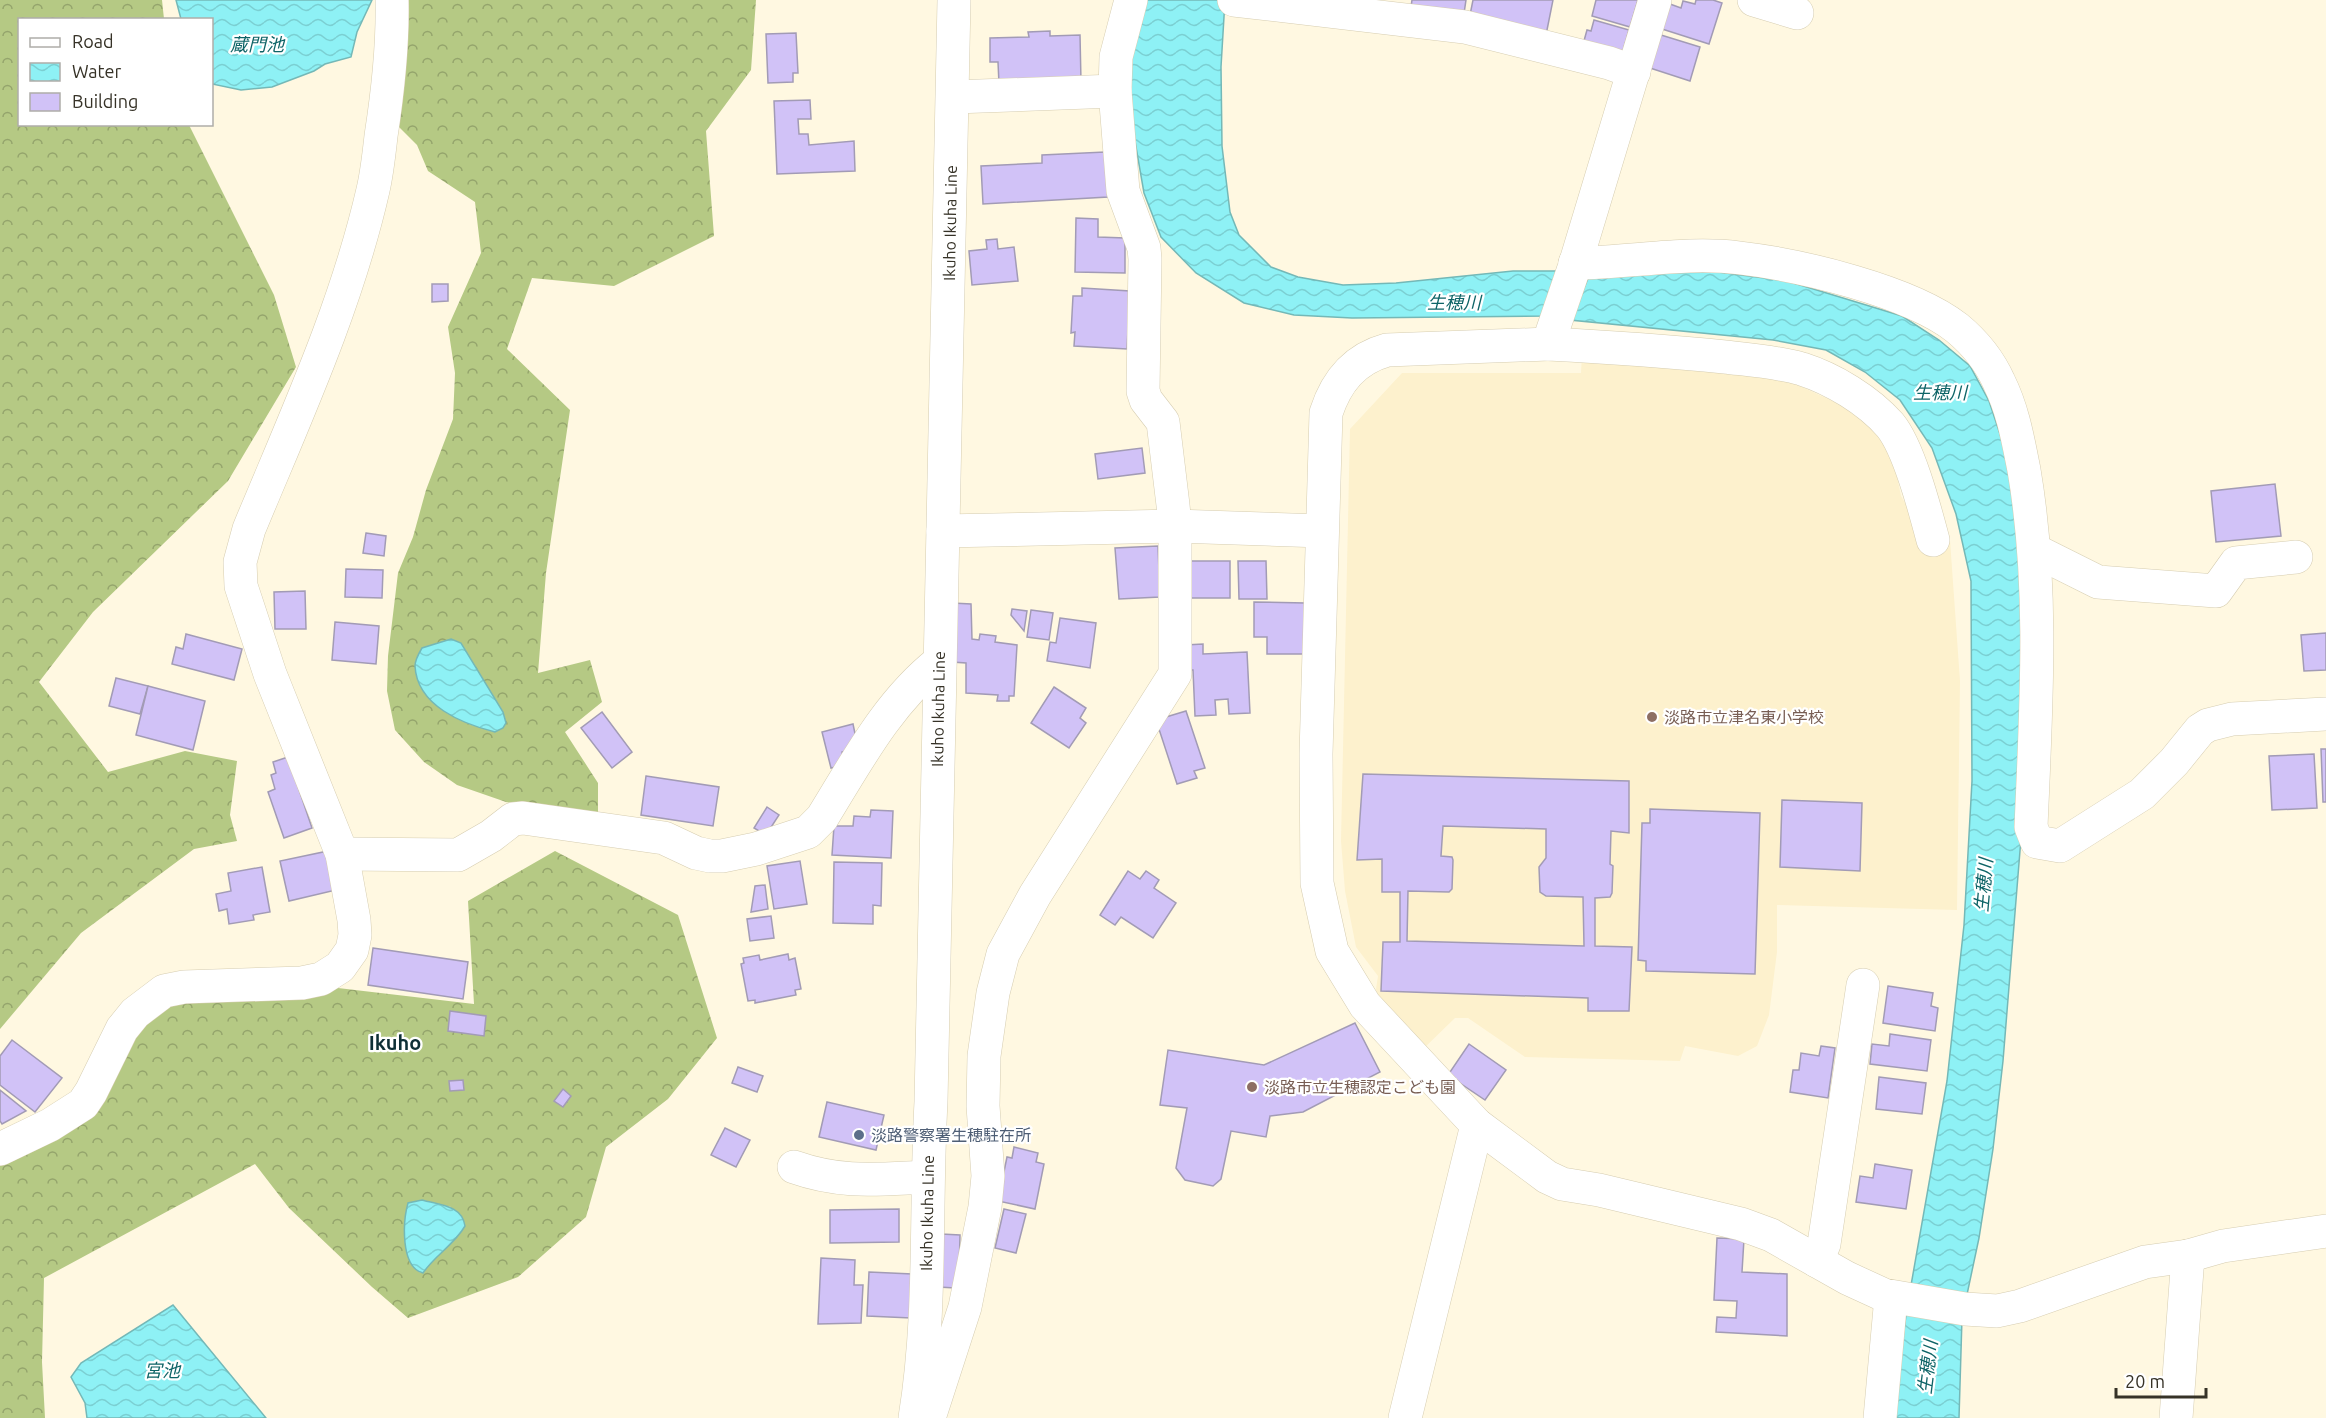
<svg xmlns="http://www.w3.org/2000/svg" width="2326" height="1418" viewBox="0 0 2326 1418" font-family="Ubuntu,'Noto Sans JP',sans-serif">
  <style>
    .built { fill: #fdf1cd }
    .forest { fill: url(#forest-crowns); fill-rule: evenodd }
    .water { fill: url(#water-waves); stroke: #74b8b7; stroke-width: 1.5 }
    .building { fill: #d1c2f7; stroke: #a29bb5; stroke-width: 1.5; fill-rule: evenodd }
    .lines { fill: none; stroke-linecap: round; stroke-linejoin: round }
    .minor-casing { stroke: #d6cdb1; stroke-width: 34 }
    .major-casing { stroke: #d6cdb1; stroke-width: 34 }
    .minor { stroke: #fff; stroke-width: 33 }
    .major { stroke: #fff; stroke-width: 33 }
    .education-dot { fill: #8d6e63; stroke: #fff; stroke-width: 2 }
    .service-dot { fill: #5c6f8a; stroke: #fff; stroke-width: 2 }
    .labels { text-anchor: middle; dominant-baseline: central; stroke-width: 4.5; stroke-linejoin: round; paint-order: stroke }
    .street-label { font-size: 16px; fill: #363227; stroke: #fff }
    .education-label { font-size: 16px; fill: #785e54; stroke: #fff; text-anchor: start }
    .service-label { font-size: 16px; fill: #4e5e75; stroke: #fff; text-anchor: start }
    .water-label { font-size: 18px; font-style: italic; fill: #0e6467; stroke: #fff }
    .quarter-label { font-size: 20px; font-weight: bold; fill: #0e2f36; stroke: #fff }
  </style>
  <defs>
    <pattern id="forest-crowns" width="20" height="18" patternUnits="userSpaceOnUse" patternTransform="scale(1.5)"><rect width="20" height="18" fill="#b5c984"/><path d="M2 6a3 3 0 1 1 6 0M12 15a3 3 0 1 1 6 0" fill="none" stroke="#94a46c"/></pattern>
    <pattern id="water-waves" width="16" height="10" patternUnits="userSpaceOnUse" patternTransform="scale(1.5)"><rect width="16" height="10" fill="#8ef1f5"/><path d="M0 5q4-4 8 0t8 0" fill="none" stroke="#7bcfd2"/></pattern>
  </defs>
  <rect width="100%" height="100%" fill="#fff8e1"/>
  <path class="built" d="M 1582,354 L 1767,371 L 1874,420 L 1891,448 L 1901,496 L 1912,515 L 1918,538 L 1950,540 L 1960,681 L 1957,910 L 1777,905 L 1777,952 L 1769,1015 L 1757,1046 L 1738,1056 L 1685,1046 L 1680,1061 L 1525,1057 L 1468,1018 L 1455,1018 L 1419,1053 L 1382,1016 L 1376,989 L 1378,976 L 1356,947 L 1345,891 L 1341,841 L 1350,429 L 1402,373 L 1581,373 Z"/>
  <g class="forest">
    <path d="M 0,0 L 162,0 L 164,19 L 20,20 L 20,124 L 189,125 L 274,295 L 296,367 L 228,481 L 93,612 L 39,682 L 108,772 L 185,751 L 237,761 L 230,815 L 237,841 L 194,849 L 81,933 L 0,1029 Z"/>
    <path d="M 401,0 L 756,0 L 751,70 L 706,131 L 714,236 L 614,286 L 532,278 L 507,349 L 570,410 L 546,573 L 538,673 L 590,660 L 602,702 L 565,732 L 598,783 L 598,817 L 506,802 L 457,785 L 424,762 L 395,730 L 387,691 L 388,656 L 398,573 L 413,537 L 426,490 L 453,419 L 455,373 L 448,327 L 481,253 L 475,202 L 428,171 L 417,145 L 394,122 Z"/>
    <path d="M 555,851 L 678,915 L 717,1038 L 668,1099 L 606,1147 L 586,1217 L 518,1277 L 408,1318 L 372,1287 L 289,1208 L 255,1164 L 44,1278 L 42,1362 L 45,1418 L 0,1418 L 0,1164 L 127,1049 L 161,1005 L 338,988 L 474,1004 L 468,901 ZM 422,1200 L 451,1207 L 428,1265 L 423,1273 L 419,1272 L 408,1257 Z"/>
  </g>
  <g class="water">
    <path d="M 176,0 L 372,0 L 357,32 L 351,57 L 325,64 L 314,71 L 272,87 L 241,90 L 212,84 L 212,20 L 181,19 Z"/>
    <path d="M 1142,0 L 1225,0 L 1221,67 L 1222,146 L 1230,212 L 1239,235 L 1271,267 L 1298,277 L 1343,285 L 1396,283 L 1513,271 L 1560,271 L 1544,316 L 1352,318 L 1294,315 L 1244,303 L 1196,273 L 1161,237 L 1144,193 L 1132,124 L 1129,63 Z"/>
    <path d="M 1718,272 L 1787,281 L 1843,298 L 1902,316 L 1939,340 L 1970,366 L 1989,401 L 2002,440 L 2021,529 L 2022,826 L 2003,1061 L 1993,1149 L 1979,1238 L 1962,1318 L 1959,1418 L 1892,1418 L 1907,1308 L 1947,1081 L 1964,925 L 1972,781 L 1971,581 L 1956,514 L 1932,448 L 1900,400 L 1865,372 L 1826,350 L 1773,340 L 1570,320 L 1590,274 Z"/>
    <path d="M 451,639 L 461,643 L 503,712 L 506,723 L 503,728 L 495,732 C 463,724 417,706 415,666 C 415,660 419,653 422,648 Z"/>
    <path d="M 422,1200 C 439,1205 462,1205 465,1226 C 454,1245 435,1255 423,1273 C 400,1267 403,1221 408,1203 Z"/>
    <path d="M 173,1305 L 266,1418 L 87,1418 L 85,1403 L 71,1377 L 81,1363 Z"/>
  </g>
  <g class="building">
    <path d="M 1412,0 L 1466,0 L 1463,20 L 1410,14 Z"/>
    <path d="M 1473,0 L 1553,0 L 1546,35 L 1469,20 Z"/>
    <path d="M 1596,0 L 1638,0 L 1630,27 L 1592,16 Z"/>
    <path d="M 1696,0 L 1713,0 L 1722,3 L 1709,44 L 1662,29 L 1670,4 L 1681,8 L 1683,1 L 1695,4 Z"/>
    <path d="M 1594,20 L 1629,30 L 1621,58 L 1582,48 L 1587,30 L 1591,31 Z"/>
    <path d="M 1050,31 L 1050,36 L 1080,35 L 1081,82 L 999,84 L 998,62 L 990,62 L 990,38 L 1029,37 L 1028,32 Z"/>
    <path d="M 796,33 L 798,73 L 793,73 L 793,82 L 768,83 L 766,34 Z"/>
    <path d="M 1661,35 L 1700,47 L 1690,81 L 1650,68 Z"/>
    <path d="M 810,100 L 811,119 L 798,119 L 799,134 L 808,134 L 809,145 L 854,141 L 855,171 L 777,174 L 774,101 Z"/>
    <path d="M 1105,152 L 1108,197 L 983,204 L 981,166 L 1042,163 L 1042,155 Z"/>
    <path d="M 1076,218 L 1098,219 L 1098,237 L 1125,238 L 1125,273 L 1075,272 Z"/>
    <path d="M 997,239 L 998,249 L 1014,247 L 1018,281 L 972,285 L 969,251 L 987,249 L 986,240 Z"/>
    <path d="M 432,284 L 448,284 L 448,301 L 432,302 Z"/>
    <path d="M 1082,288 L 1130,291 L 1127,349 L 1074,346 L 1075,332 L 1071,333 L 1073,296 L 1082,296 Z"/>
    <path d="M 1142,448 L 1145,473 L 1098,479 L 1095,454 Z"/>
    <path d="M 2275,484 L 2281,536 L 2216,542 L 2211,491 Z"/>
    <path d="M 366,533 L 386,536 L 384,556 L 363,553 Z"/>
    <path d="M 1158,546 L 1160,597 L 1119,599 L 1115,548 Z"/>
    <rect x="1188" y="561" width="42" height="37"/>
    <path d="M 1238,561 L 1266,561 L 1267,599 L 1239,599 Z"/>
    <path d="M 346,569 L 383,570 L 382,598 L 345,597 Z"/>
    <path d="M 305,591 L 306,629 L 275,629 L 274,592 Z"/>
    <path d="M 1254,602 L 1305,603 L 1304,654 L 1267,654 L 1267,637 L 1254,637 Z"/>
    <path d="M 952,603 L 971,604 L 972,639 L 979,640 L 980,634 L 996,636 L 995,642 L 1017,645 L 1014,696 L 1009,696 L 1009,701 L 997,701 L 998,695 L 966,693 L 966,663 L 952,662 Z"/>
    <path d="M 1012,609 L 1027,611 L 1024,631 L 1011,615 Z"/>
    <path d="M 1031,610 L 1053,613 L 1049,640 L 1027,637 Z"/>
    <path d="M 1060,618 L 1096,623 L 1090,668 L 1047,661 L 1050,642 L 1056,643 Z"/>
    <path d="M 335,622 L 379,626 L 376,664 L 332,660 Z"/>
    <path d="M 2326,633 L 2326,670 L 2304,671 L 2301,635 Z"/>
    <path d="M 186,634 L 242,649 L 234,680 L 172,664 L 176,647 L 183,649 Z"/>
    <path d="M 1203,644 L 1203,654 L 1247,652 L 1250,713 L 1229,714 L 1228,699 L 1215,700 L 1216,715 L 1195,716 L 1193,670 L 1186,670 L 1185,645 Z"/>
    <path d="M 116,678 L 148,686 L 140,714 L 109,706 Z"/>
    <path d="M 148,686 L 205,701 L 193,750 L 136,735 Z"/>
    <path d="M 1054,687 L 1086,708 L 1080,718 L 1086,723 L 1069,748 L 1031,723 Z"/>
    <path d="M 1186,711 L 1205,768 L 1194,771 L 1197,778 L 1177,784 L 1156,720 Z"/>
    <path d="M 602,712 L 632,752 L 612,768 L 581,728 Z"/>
    <path d="M 853,724 L 858,748 L 842,752 L 845,765 L 831,768 L 822,732 Z"/>
    <path d="M 2321,749 L 2326,749 L 2326,802 L 2323,802 Z"/>
    <path d="M 2314,754 L 2317,808 L 2272,810 L 2269,756 Z"/>
    <path d="M 288,757 L 312,828 L 284,838 L 268,792 L 275,789 L 271,775 L 276,773 L 273,762 Z"/>
    <path d="M 1363,774 L 1629,781 L 1629,833 L 1611,831 L 1610,864 L 1613,866 L 1612,893 L 1610,897 L 1595,898 L 1595,946 L 1632,947 L 1629,1011 L 1588,1011 L 1588,998 L 1381,991 L 1383,942 L 1400,942 L 1400,892 L 1382,892 L 1382,859 L 1357,860 ZM 1443,826 L 1546,829 L 1546,858 L 1539,867 L 1540,892 L 1546,896 L 1583,897 L 1584,946 L 1407,941 L 1408,891 L 1449,892 L 1452,889 L 1453,860 L 1452,857 L 1441,856 Z"/>
    <path d="M 646,776 L 719,787 L 713,826 L 641,815 Z"/>
    <path d="M 1782,800 L 1862,803 L 1860,871 L 1780,867 Z"/>
    <path d="M 767,807 L 779,815 L 766,835 L 754,828 Z"/>
    <path d="M 1650,809 L 1760,813 L 1755,974 L 1646,971 L 1646,961 L 1638,960 L 1642,823 L 1650,823 Z"/>
    <path d="M 871,810 L 893,811 L 891,858 L 832,855 L 834,826 L 853,826 L 854,816 L 870,817 Z"/>
    <path d="M 328,851 L 336,890 L 289,901 L 280,861 Z"/>
    <path d="M 800,861 L 807,904 L 774,909 L 767,866 Z"/>
    <path d="M 834,862 L 882,863 L 881,906 L 873,905 L 873,924 L 833,923 Z"/>
    <path d="M 262,867 L 270,912 L 253,915 L 254,920 L 229,924 L 227,909 L 219,911 L 216,894 L 231,891 L 228,873 Z"/>
    <path d="M 1128,871 L 1140,879 L 1146,871 L 1159,880 L 1154,888 L 1176,903 L 1153,938 L 1121,917 L 1115,925 L 1100,915 Z"/>
    <path d="M 765,885 L 768,909 L 751,912 L 755,886 Z"/>
    <path d="M 771,916 L 774,938 L 750,941 L 747,919 Z"/>
    <path d="M 373,948 L 468,962 L 463,999 L 368,985 Z"/>
    <path d="M 788,954 L 789,960 L 795,958 L 801,989 L 795,990 L 796,995 L 755,1003 L 755,1000 L 748,1001 L 741,964 L 744,963 L 743,958 L 759,955 L 760,960 Z"/>
    <path d="M 1888,986 L 1933,993 L 1931,1006 L 1938,1008 L 1935,1031 L 1883,1023 Z"/>
    <path d="M 450,1011 L 486,1016 L 484,1036 L 448,1031 Z"/>
    <path d="M 1355,1023 L 1380,1072 L 1303,1112 L 1270,1116 L 1266,1137 L 1231,1131 L 1221,1179 L 1213,1186 L 1185,1180 L 1176,1168 L 1187,1108 L 1160,1105 L 1168,1050 L 1264,1065 Z"/>
    <path d="M 1890,1034 L 1931,1040 L 1927,1071 L 1870,1064 L 1872,1044 L 1889,1046 Z"/>
    <path d="M 12,1040 L 62,1078 L 35,1112 L 0,1085 L 0,1056 Z"/>
    <path d="M 1469,1044 L 1506,1070 L 1485,1100 L 1448,1075 Z"/>
    <path d="M 1821,1046 L 1835,1048 L 1828,1098 L 1790,1092 L 1793,1070 L 1799,1070 L 1801,1053 L 1819,1056 Z"/>
    <path d="M 738,1067 L 763,1076 L 757,1092 L 732,1083 Z"/>
    <path d="M 1879,1077 L 1926,1083 L 1922,1114 L 1876,1109 Z"/>
    <path d="M 463,1080 L 464,1090 L 450,1091 L 449,1081 Z"/>
    <path d="M 563,1089 L 571,1096 L 563,1107 L 554,1101 Z"/>
    <path d="M 0,1090 L 26,1111 L 2,1124 L 0,1121 Z"/>
    <path d="M 827,1102 L 884,1115 L 876,1150 L 819,1137 Z"/>
    <path d="M 725,1128 L 750,1140 L 736,1167 L 711,1155 Z"/>
    <path d="M 1014,1147 L 1038,1153 L 1036,1162 L 1044,1164 L 1035,1209 L 998,1201 L 1007,1157 L 1012,1158 Z"/>
    <path d="M 1875,1164 L 1912,1170 L 1906,1209 L 1856,1202 L 1860,1176 L 1873,1178 Z"/>
    <path d="M 899,1209 L 899,1242 L 830,1243 L 830,1210 Z"/>
    <path d="M 1004,1209 L 1026,1214 L 1016,1253 L 995,1248 Z"/>
    <path d="M 941,1234 L 960,1235 L 959,1275 L 955,1288 L 939,1287 Z"/>
    <path d="M 1717,1238 L 1744,1239 L 1742,1272 L 1787,1274 L 1787,1336 L 1716,1332 L 1717,1317 L 1736,1318 L 1737,1301 L 1714,1300 Z"/>
    <path d="M 821,1258 L 855,1260 L 854,1285 L 863,1285 L 861,1323 L 818,1324 Z"/>
    <path d="M 869,1272 L 912,1274 L 911,1318 L 867,1316 Z"/>
  </g>
  <g class="lines">
    <g class="minor-casing">
      <g id="minor">
        <path d="M 1234,0 L 1465,27 L 1609,63 L 1634,72"/>
        <path d="M 1655,0 L 1574,268 L 1548,344 L 1387,350 C 1354,359 1336,382 1326,413 L 1316,754 L 1317,883 L 1332,951 L 1365,1005 L 1477,1125 L 1547,1177 L 1562,1184 L 1599,1190 L 1741,1224 L 1771,1235 L 1847,1278 L 1884,1295 L 1965,1309 L 1997,1311 L 2020,1306 L 2145,1262 L 2188,1256 L 2223,1246 L 2326,1231"/>
        <path d="M 1754,0 L 1797,13"/>
        <path d="M 954,97 L 1115,91"/>
        <path d="M 1575,263 C 1630,263 1686,251 1740,258 C 1800,265 1910,291 1957,328 C 1974,342 1990,362 1999,382 C 2013,410 2018,440 2024,470 C 2044,587 2036,709 2031,827 L 2037,842 L 2060,846 L 2142,794 L 2174,762 L 2200,730 L 2208,725 L 2232,719 L 2326,714"/>
        <path d="M 1548,344 C 1607,347 1666,351 1725,357 C 1750,360 1778,362 1802,369 C 1833,379 1868,400 1890,425 C 1909,448 1925,510 1933,540"/>
        <path d="M 943,531 L 1175,526 L 1322,531"/>
        <path d="M 2034,550 L 2098,582 L 2216,591 L 2236,563 L 2296,557"/>
        <path d="M 342,854 L 458,855 L 491,836 L 513,819 L 523,818 L 664,838 L 696,853 L 710,856 L 722,856 L 756,849 L 808,832 L 822,818 C 856,763 888,702 939,662"/>
        <path d="M 0,1149 L 50,1125 L 83,1104 L 91,1092 L 122,1029 L 135,1013 L 164,991 L 184,987 L 302,983 L 321,979 L 340,967 L 352,950 L 355,935 L 354,920 L 342,854 L 270,674 L 241,586 L 240,562 L 249,529 C 295,418 346,308 373,190 C 377,173 379,154 381,136 C 388,91 393,46 392,0"/>
        <path d="M 794,1167 C 842,1184 878,1179 927,1177"/>
        <path d="M 1817,1261 L 1824,1244 L 1863,985"/>
        <path d="M 929,1418 L 965,1307 L 985,1207 L 988,1176 L 983,1106 L 984,1056 L 993,993 L 1003,954 L 1035,895 L 1175,674 L 1175,526 L 1173,505 L 1163,422 L 1146,400 L 1143,391 L 1145,259 L 1144,248 L 1123,191 L 1115,91 L 1116,57 L 1131,0"/>
        <path d="M 1405,1418 L 1477,1125"/>
        <path d="M 1880,1418 L 1891,1297"/>
        <path d="M 2176,1418 L 2188,1256"/>
      </g>
    </g>
    <g class="major-casing">
      <path id="major" d="M 915,1418 C 932,1314 925,1208 931,1102 L 954,0"/>
    </g>
    <use href="#minor" class="minor"/>
    <use href="#major" class="major"/>
  </g>
  <g class="education-dot">
    <circle cx="1652" cy="717" r="6"/>
    <circle cx="1252" cy="1087" r="6"/>
  </g>
  <circle class="service-dot" cx="859" cy="1135" r="6"/>
  <g class="labels">
    <g class="street-label">
      <text transform="translate(950 223) rotate(-89)">Ikuho Ikuha Line</text>
      <text transform="translate(938 709) rotate(-89)">Ikuho Ikuha Line</text>
      <text transform="translate(927 1213) rotate(-89)">Ikuho Ikuha Line</text>
    </g>
    <g class="education-label">
      <text x="1664" y="717">淡路市立津名東小学校</text>
      <text x="1264" y="1087">淡路市立生穂認定こども園</text>
    </g>
    <g class="service-label">
      <text x="871" y="1135">淡路警察署生穂駐在所</text>
    </g>
    <g class="water-label">
      <text x="257" y="44">蔵門池</text>
      <text x="1454" y="302">生穂川</text>
      <text x="1940" y="392">生穂川</text>
      <text transform="translate(1983 885) rotate(-85)">生穂川</text>
      <text transform="translate(1927 1367) rotate(-83)">生穂川</text>
      <text x="162" y="1370">宮池</text>
    </g>
    <g class="quarter-label">
      <text x="395" y="1042">Ikuho</text>
    </g>
  </g>
  <rect x="18" y="18" width="195" height="108" fill="#ffffff" stroke="#afada9" stroke-width="1.5"/>
  <rect x="30" y="38" width="30" height="9" fill="#ffffff" stroke="#afada9" stroke-width="1.5"/>
  <text x="72" y="48" font-size="18" fill="#363227">Road</text>
  <rect x="30" y="63" width="30" height="18" fill="url(#water-waves)" stroke="#afada9" stroke-width="1.5"/>
  <text x="72" y="78" font-size="18" fill="#363227">Water</text>
  <rect x="30" y="93" width="30" height="18" fill="#d1c2f7" stroke="#afada9" stroke-width="1.5"/>
  <text x="72" y="108" font-size="18" fill="#363227">Building</text>
  <path d="M2116 1388v9h90v-9" fill="none" stroke="#363227" stroke-width="3"/>
  <text x="2125" y="1388" font-size="18" fill="#363227" stroke="#ffffff" stroke-width="4.5" paint-order="stroke">20 m</text>
</svg>
